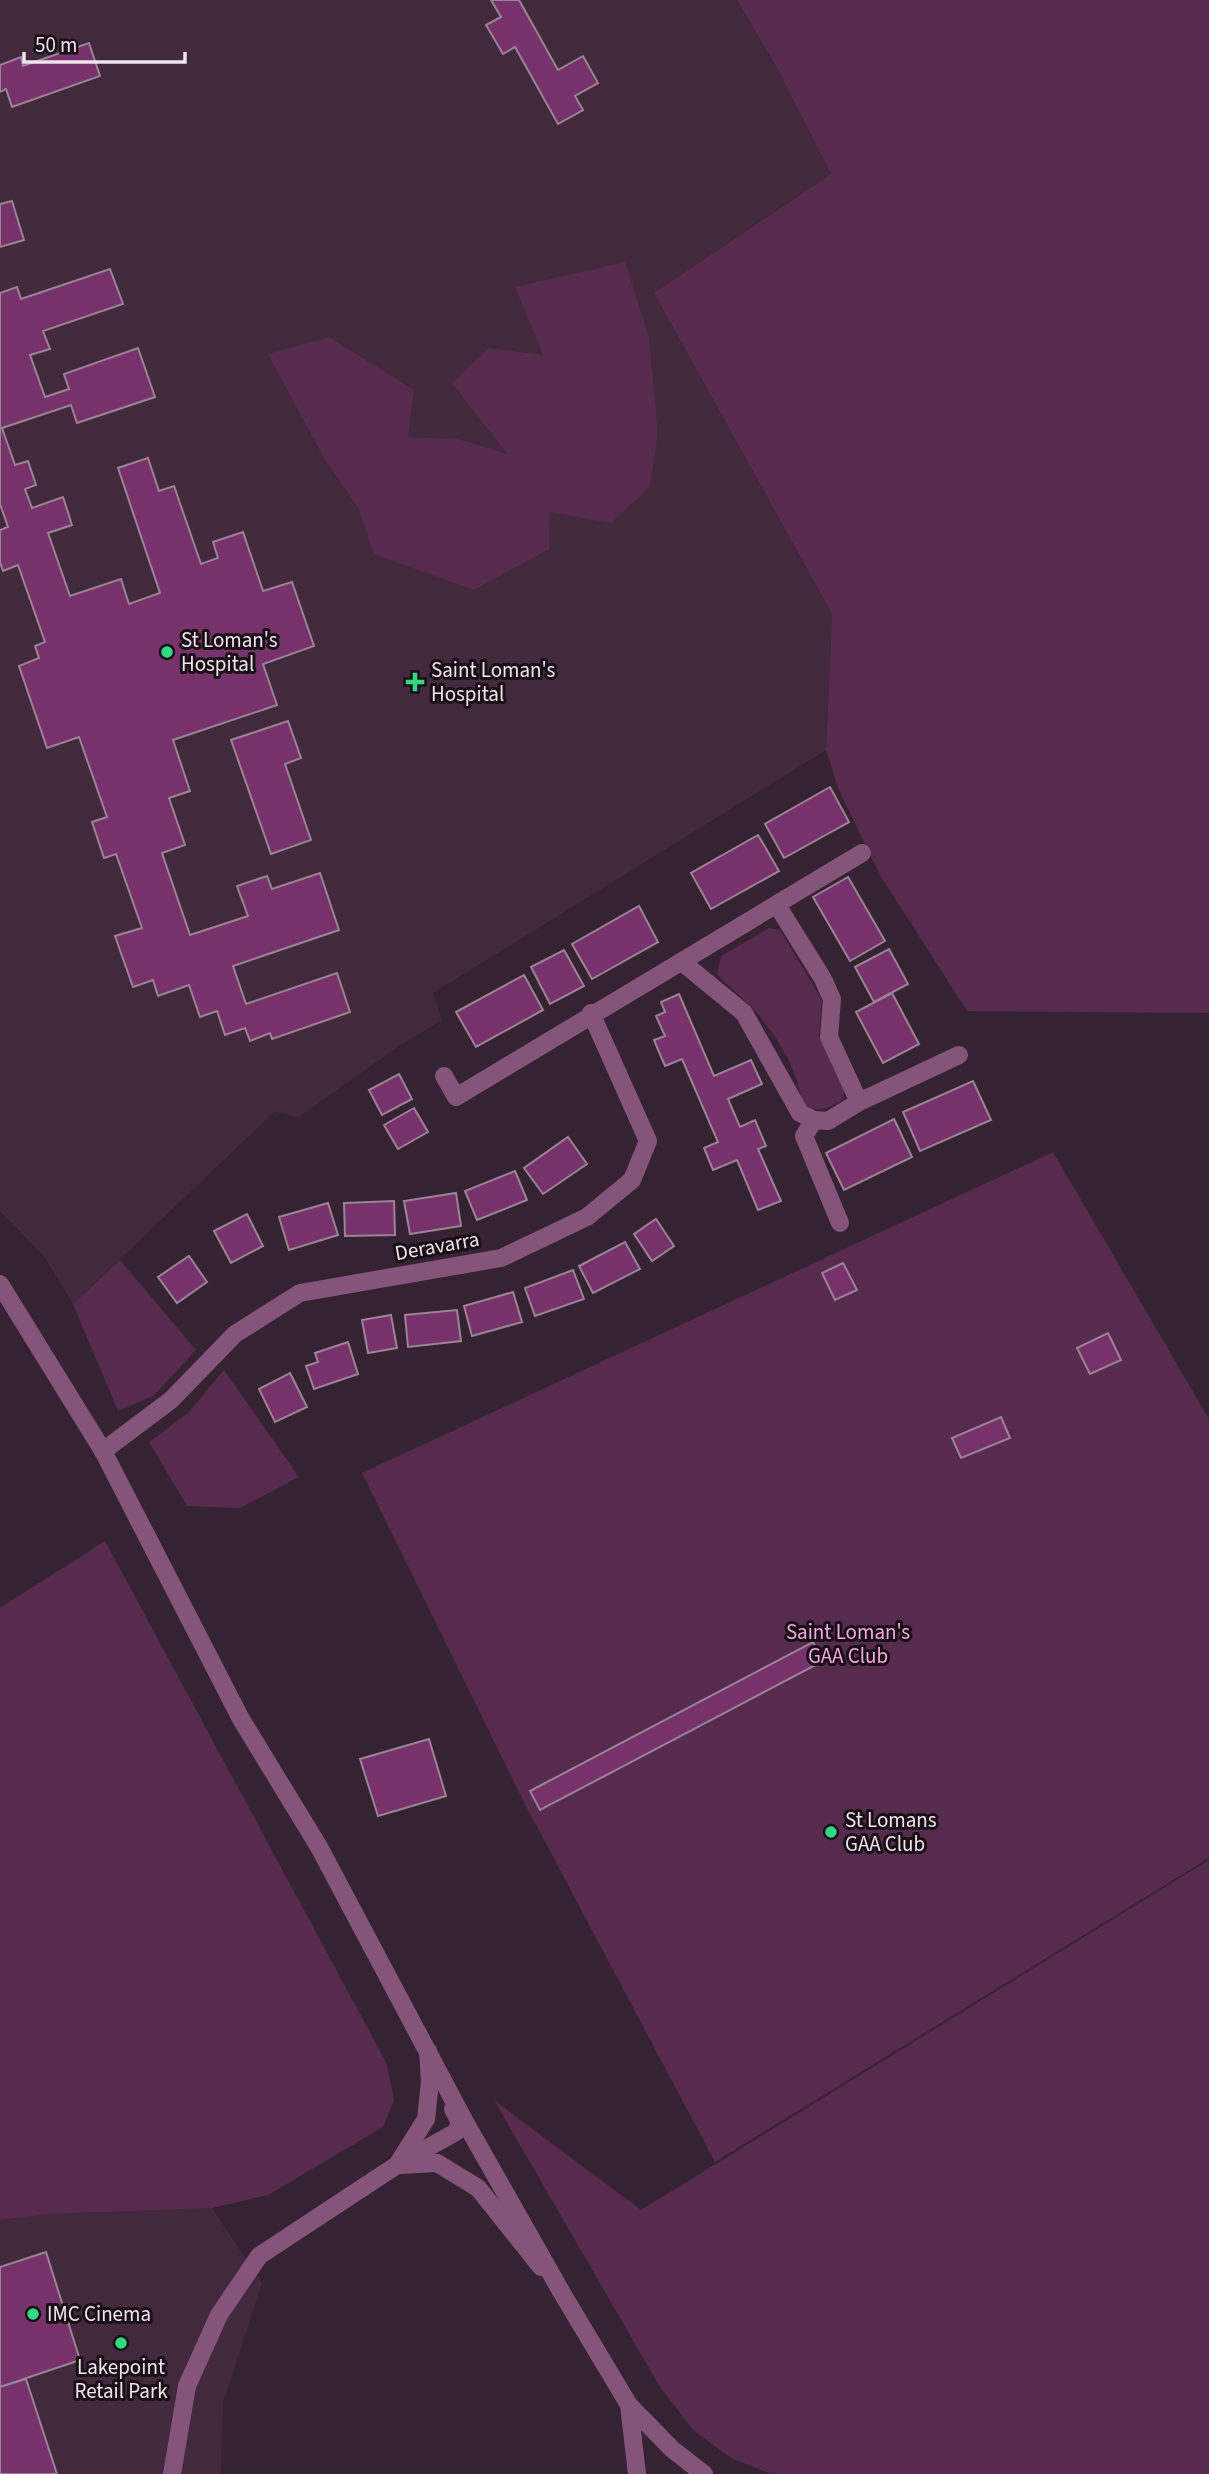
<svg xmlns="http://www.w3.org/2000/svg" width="1209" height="2474" viewBox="0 0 1209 2474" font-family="'Source Sans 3',sans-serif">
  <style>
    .built { fill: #42293c }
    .green { fill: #572b4e }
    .building { fill: #77316b; stroke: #9a8394; stroke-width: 2 }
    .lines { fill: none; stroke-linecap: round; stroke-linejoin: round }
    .minor { stroke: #84547a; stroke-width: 18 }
    .tertiary { stroke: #84547a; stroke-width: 18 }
    .poi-dot { fill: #31d882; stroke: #181016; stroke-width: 2.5 }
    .labels { text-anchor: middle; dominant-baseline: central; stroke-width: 6; stroke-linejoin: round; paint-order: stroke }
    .poi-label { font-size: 21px; fill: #f1e4ed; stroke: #181016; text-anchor: start }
    .street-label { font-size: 21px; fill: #f1e4ed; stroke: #181016 }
    .park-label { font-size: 21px; fill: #f7a7e5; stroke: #181016 }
  </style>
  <rect width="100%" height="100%" fill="#362332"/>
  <g class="built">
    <path d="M 0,0 L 737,0 L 777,68 L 831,174 L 654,293 L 832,614 L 826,750 L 433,993 L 442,1020 L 396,1048 L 299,1117 L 274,1112 L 73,1304 L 44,1256 L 0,1211 Z"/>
    <path d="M 212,2208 L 262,2283 L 223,2403 L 221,2474 L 0,2474 L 0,2220 L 52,2214 Z"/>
  </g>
  <g class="green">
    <path d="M 737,0 L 1209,0 L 1209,1013 L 967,1011 L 880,875 L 838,788 L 826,750 L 832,614 L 654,293 L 831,174 L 777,68 Z"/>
    <path d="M 625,262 L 649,337 L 658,433 L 650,487 L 611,523 L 550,512 L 549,549 L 474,590 L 374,554 L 359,509 L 324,458 L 268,354 L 329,337 L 414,390 L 408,437 L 458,439 L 507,454 L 452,383 L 489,348 L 543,355 L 515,287 Z"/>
    <path d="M 769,928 L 780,930 L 822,1000 L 819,1036 L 845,1087 L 843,1100 L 828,1108 L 813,1110 L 802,1102 C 796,1066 778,1037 753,1009 C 742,996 728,987 717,974 L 721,956 Z"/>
    <path d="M 1053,1152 L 1209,1419 L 1209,1858 L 715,2162 L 525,1804 L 362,1473 Z"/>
    <path d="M 120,1260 L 196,1350 L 153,1396 L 118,1411 L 73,1304 Z"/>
    <path d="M 224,1370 L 299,1477 L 240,1508 L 187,1506 L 149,1442 L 189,1412 Z"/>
    <path d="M 105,1541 L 387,2064 L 394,2100 L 383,2127 L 268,2195 L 212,2208 L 52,2214 L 0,2220 L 0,1608 Z"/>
    <path d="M 1209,1860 L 1209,2474 L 772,2474 L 733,2459 L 694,2431 L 660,2387 L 494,2100 L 641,2210 Z"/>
  </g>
  <g class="building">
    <path d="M 491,0 L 519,0 L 558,70 L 583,56 L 598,83 L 575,96 L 583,110 L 558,124 L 515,47 L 503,54 L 486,25 L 501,17 Z"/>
    <path d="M 89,43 L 100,76 L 12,107 L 6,89 L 0,92 L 0,65 L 21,57 L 23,66 Z"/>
    <path d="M 12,201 L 24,240 L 0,247 L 0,204 Z"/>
    <path d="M 110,269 L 123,304 L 43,331 L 50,349 L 30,355 L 45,397 L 69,389 L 64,374 L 138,348 L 155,397 L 77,423 L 71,405 L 2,428 L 15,465 L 28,461 L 36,485 L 25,489 L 32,508 L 63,497 L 72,525 L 48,533 L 70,596 L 121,579 L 129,604 L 160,593 L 118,468 L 148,458 L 159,491 L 174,486 L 201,564 L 218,558 L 213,542 L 243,532 L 263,591 L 292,582 L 314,646 L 263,664 L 277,705 L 173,740 L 190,791 L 169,798 L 185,845 L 162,853 L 190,935 L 248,916 L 237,886 L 267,876 L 272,889 L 320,873 L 339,930 L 233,966 L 246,1004 L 337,973 L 350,1012 L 272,1039 L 270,1033 L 250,1041 L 245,1028 L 225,1035 L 217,1011 L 200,1017 L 189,985 L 158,996 L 153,980 L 133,987 L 115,936 L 142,928 L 116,854 L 104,858 L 92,822 L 107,817 L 79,737 L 47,748 L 19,666 L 39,658 L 35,646 L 45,642 L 18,565 L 3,571 L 0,562 L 0,530 L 8,527 L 0,504 L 0,293 L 17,287 L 21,299 Z"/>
    <path d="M 288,721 L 301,758 L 285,764 L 311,840 L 271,854 L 231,740 Z"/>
    <path d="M 830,787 L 849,822 L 784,858 L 765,824 Z"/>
    <path d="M 758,835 L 779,871 L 711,909 L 691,873 Z"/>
    <path d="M 848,877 L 885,941 L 850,961 L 813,897 Z"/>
    <path d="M 639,906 L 658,942 L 592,979 L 572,944 Z"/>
    <path d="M 889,949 L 908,984 L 874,1002 L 855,967 Z"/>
    <path d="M 564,950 L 584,986 L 550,1004 L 531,967 Z"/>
    <path d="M 524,975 L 543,1010 L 476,1047 L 456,1012 Z"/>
    <path d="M 892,993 L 919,1044 L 883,1063 L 856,1012 Z"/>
    <path d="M 679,994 L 714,1076 L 751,1060 L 762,1084 L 728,1099 L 740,1127 L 755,1120 L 766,1146 L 758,1149 L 781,1201 L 758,1210 L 737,1160 L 713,1170 L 704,1148 L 718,1142 L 682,1059 L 665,1066 L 654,1040 L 665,1036 L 656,1016 L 665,1012 L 661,1002 Z"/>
    <path d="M 399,1074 L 412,1099 L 382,1115 L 369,1090 Z"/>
    <path d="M 973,1081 L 991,1120 L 920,1151 L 903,1112 Z"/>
    <path d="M 414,1108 L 428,1132 L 398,1149 L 384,1125 Z"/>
    <path d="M 894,1119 L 912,1157 L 844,1190 L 826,1153 Z"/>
    <path d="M 568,1137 L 587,1164 L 543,1194 L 524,1168 Z"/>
    <path d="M 515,1171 L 527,1200 L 477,1220 L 465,1191 Z"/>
    <path d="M 456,1193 L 461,1226 L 410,1234 L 404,1201 Z"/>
    <path d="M 394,1201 L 395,1235 L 345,1236 L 344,1203 Z"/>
    <path d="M 328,1203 L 338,1235 L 289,1250 L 279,1217 Z"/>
    <path d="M 247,1214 L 263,1246 L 231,1263 L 214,1231 Z"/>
    <path d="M 656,1219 L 674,1246 L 652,1261 L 634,1234 Z"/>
    <path d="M 625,1242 L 640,1269 L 593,1293 L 579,1266 Z"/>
    <path d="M 189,1256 L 207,1282 L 177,1303 L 158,1277 Z"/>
    <path d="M 843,1263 L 857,1290 L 835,1300 L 822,1273 Z"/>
    <path d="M 573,1270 L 584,1299 L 535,1316 L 525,1288 Z"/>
    <path d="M 513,1292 L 522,1322 L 472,1336 L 464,1306 Z"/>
    <path d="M 457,1310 L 461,1341 L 408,1347 L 405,1315 Z"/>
    <path d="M 391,1315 L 397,1348 L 368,1353 L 362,1320 Z"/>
    <path d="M 1108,1333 L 1121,1360 L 1090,1374 L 1077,1348 Z"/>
    <path d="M 348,1342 L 358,1374 L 314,1389 L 306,1366 L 318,1362 L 315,1353 Z"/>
    <path d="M 290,1373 L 307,1407 L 275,1422 L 259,1389 Z"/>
    <path d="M 1001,1417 L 1010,1438 L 961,1458 L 952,1438 Z"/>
    <path d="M 813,1642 L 823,1661 L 540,1810 L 530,1791 Z"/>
    <path d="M 429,1739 L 446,1796 L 378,1816 L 360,1759 Z"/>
    <path d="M 46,2252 L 80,2360 L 0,2387 L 0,2267 Z"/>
    <path d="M 26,2379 L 57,2474 L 0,2474 L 0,2387 Z"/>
  </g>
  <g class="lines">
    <g class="minor">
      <path d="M 777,905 L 823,979 L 832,999 L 829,1037 L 859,1102"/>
      <path d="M 682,962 L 744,1013 L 800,1113 L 814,1120 L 804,1136 L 840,1223"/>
      <path d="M 444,1076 L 456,1097 L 862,853"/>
      <path d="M 814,1120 L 828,1121 L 859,1102 L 959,1055"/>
      <path d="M 103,1451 L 171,1400 L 235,1334 L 300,1293 L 501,1258 L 587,1217 L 632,1180 L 648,1141 L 591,1013"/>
      <path d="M 399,2162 L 426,2119 L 430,2082 L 428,2051"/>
      <path d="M 401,2165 L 437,2163 L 478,2188 L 541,2267"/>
      <path d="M 172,2474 L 187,2386 L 219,2315 L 259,2256 L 397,2165 L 456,2132 L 460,2123 L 453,2109"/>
    </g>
    <g class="tertiary">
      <path d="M 0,1284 L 103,1451 L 241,1719 L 319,1847 L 465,2122 L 562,2293 L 629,2405 L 672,2449 L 704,2474"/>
      <path d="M 629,2405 L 637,2474"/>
    </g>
  </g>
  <g class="poi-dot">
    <circle cx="167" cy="652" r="7"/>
    <path d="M411.5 671.5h7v7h7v7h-7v7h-7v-7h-7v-7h7z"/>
    <circle cx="831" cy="1832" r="7"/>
    <circle cx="33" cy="2314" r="7"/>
    <circle cx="121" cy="2343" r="7"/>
  </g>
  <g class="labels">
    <g class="poi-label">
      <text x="181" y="640">St Loman's<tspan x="181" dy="24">Hospital</tspan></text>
      <text x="431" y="670">Saint Loman's<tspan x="431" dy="24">Hospital</tspan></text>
      <text x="845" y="1820">St Lomans<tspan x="845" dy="24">GAA Club</tspan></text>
      <text x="47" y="2314">IMC Cinema</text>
      <text x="121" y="2367" text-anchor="middle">Lakepoint<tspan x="121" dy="24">Retail Park</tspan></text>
    </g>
    <g class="street-label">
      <text transform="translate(437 1246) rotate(-10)">Deravarra</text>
    </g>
    <g class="park-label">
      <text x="848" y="1632">Saint Loman's<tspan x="848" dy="24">GAA Club</tspan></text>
    </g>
  </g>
  <path d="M24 52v10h161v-10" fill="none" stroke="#f1e4ed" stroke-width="3.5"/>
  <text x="35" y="52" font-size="21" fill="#f1e4ed" stroke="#181016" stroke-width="5" paint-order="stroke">50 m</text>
</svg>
